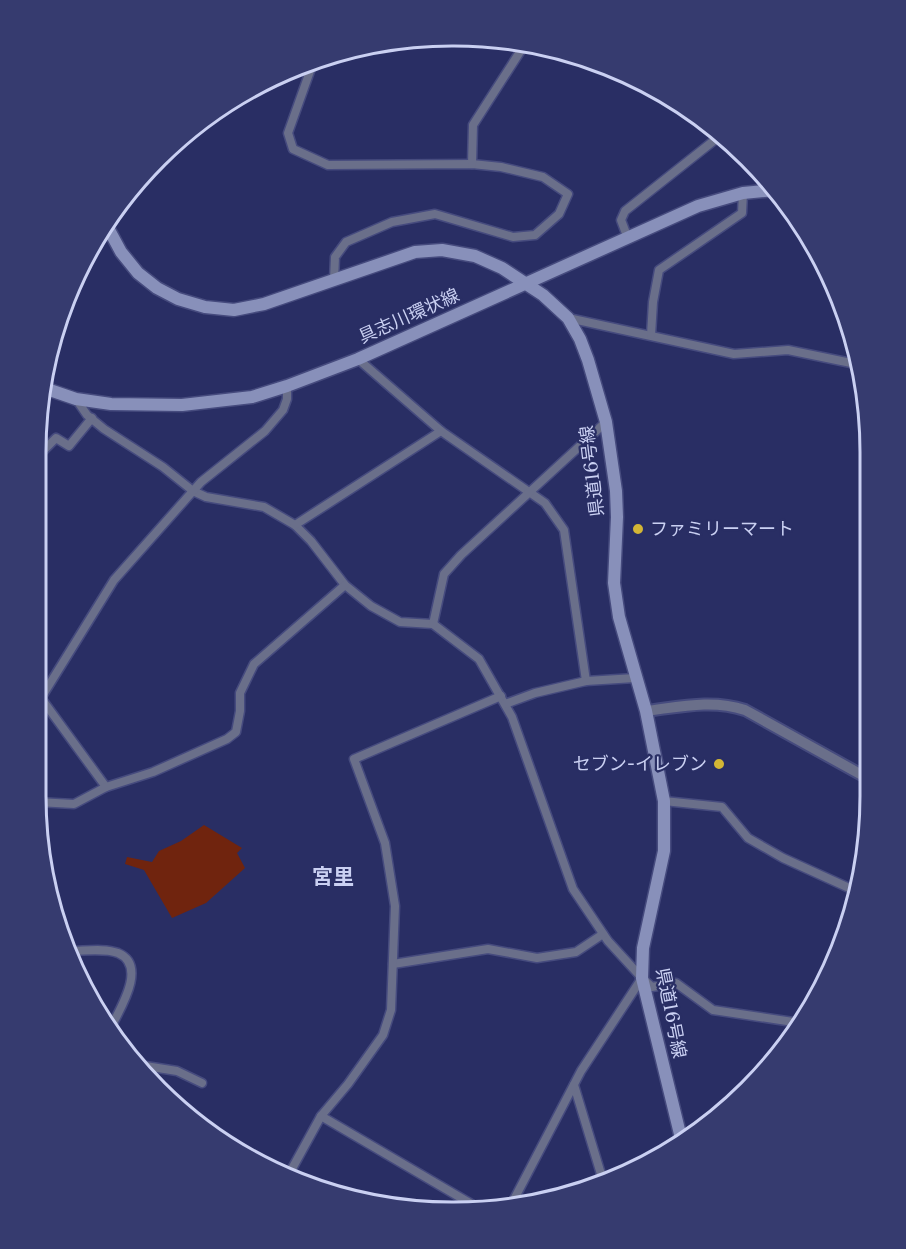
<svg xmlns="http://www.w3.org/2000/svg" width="906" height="1249" viewBox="0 0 906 1249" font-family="'Libre Baskerville','Noto Sans JP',serif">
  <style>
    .green { fill: #70240e }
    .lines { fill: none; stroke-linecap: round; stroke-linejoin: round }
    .minor-casing { stroke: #464b7e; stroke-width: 11 }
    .tertiary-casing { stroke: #464b7e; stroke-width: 14 }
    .secondary-casing { stroke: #464b7e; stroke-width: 15 }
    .minor { stroke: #6a6f8a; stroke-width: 8 }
    .tertiary { stroke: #6a6f8a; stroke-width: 10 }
    .secondary { stroke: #8890ba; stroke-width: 12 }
    .poi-dot { fill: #d3b635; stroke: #292e64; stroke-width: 2 }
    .labels { text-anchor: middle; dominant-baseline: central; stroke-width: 4.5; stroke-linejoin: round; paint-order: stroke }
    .street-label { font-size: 18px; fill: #cad0f2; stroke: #292e64 }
    .poi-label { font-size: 18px; fill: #cad0f2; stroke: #292e64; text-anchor: start }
    .quarter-label { font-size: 21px; font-weight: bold; fill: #cad0f2; stroke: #292e64 }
    .rim { fill: none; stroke: #cad0f2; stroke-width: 3 }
  </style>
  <rect width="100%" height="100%" fill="#292e64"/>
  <path class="green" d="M 204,825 L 242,848 L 237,853 L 245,868 L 206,903 L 172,918 L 144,870 L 125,864 L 127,857 L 152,862 L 159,851 L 181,841 Z"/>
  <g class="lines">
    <g class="minor-casing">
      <g id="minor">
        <path d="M 314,60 L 288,133 L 293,149 L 328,165 L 472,164 L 501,167 L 543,177 L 568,194 L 559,214 L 535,235 L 513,237 L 435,214 L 392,222 L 346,242 L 335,257 L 334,280"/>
        <path d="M 472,164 L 473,125 L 525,44"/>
        <path d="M 627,236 L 621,220 L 625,211 L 721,135"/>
        <path d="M 568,318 L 734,354 L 788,350 L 856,364"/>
        <path d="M 651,335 L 653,302 L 659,270 L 742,213 L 743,193"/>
        <path d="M 358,359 L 441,431 L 545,503 L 564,530 L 586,681"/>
        <path d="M 76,399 L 87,415 L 104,429 L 163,467 L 193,491 L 206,497 L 264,507 L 295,525 L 311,541 L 345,585 L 371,606 L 400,622 L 433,624 L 479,659 L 512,717 L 573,889 L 608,941 L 642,978 L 652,987 L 676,983 L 713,1010 L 800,1023"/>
        <path d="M 43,451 L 56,438 L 69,446 L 92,418"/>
        <path d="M 295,525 L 441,431"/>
        <path d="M 433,624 L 444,574 L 461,555 L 606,422"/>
        <path d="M 38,697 L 41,698 L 106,787"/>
        <path d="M 41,698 L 114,580 L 201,482 L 265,431 L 283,410 L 287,399 L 287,386"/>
        <path d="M 505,704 L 535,693 L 586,681 L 635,678"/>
        <path d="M 664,801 L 722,807 L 748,838 L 783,858 L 858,892"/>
        <path d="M 37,802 L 74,804 L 106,787 L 153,772 L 227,739 L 236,732 L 240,711 L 240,693 L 254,664 L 345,585"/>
        <path d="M 71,951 C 85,951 105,948 118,953 C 149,966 118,1012 109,1031"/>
        <path d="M 393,964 L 488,949 L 537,958 L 576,952 L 603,934"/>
        <path d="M 139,1065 L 177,1071 L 202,1083"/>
        <path d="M 574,1085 L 604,1184"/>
        <path d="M 321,1116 L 480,1209"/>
        <path d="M 288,1176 L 321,1116 L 348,1084 L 383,1035 L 391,1010 L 395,906 L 385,843 L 354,759 L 501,696"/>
        <path d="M 509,1209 L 581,1071 L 642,978"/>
      </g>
    </g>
    <g class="tertiary-casing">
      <path id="tertiary" d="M 646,711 C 679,707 712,699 745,710 L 869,779"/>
    </g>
    <g class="secondary-casing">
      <g id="secondary">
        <path d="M 107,226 L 121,252 L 138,273 L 157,288 L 178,299 L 205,307 L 234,310 L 264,304 L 415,252 L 442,250 L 475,256 L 502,268 L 543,295 L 568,318 L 580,339 L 588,360 L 606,422 L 616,491 L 617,517 L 614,583 L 619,617 L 646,711 L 664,801 L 664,851 L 643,948 L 642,978 L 681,1138"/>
        <path d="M 44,388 L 76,399 L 111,404 L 182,405 L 252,397 L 287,386 L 358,359 L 698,206 L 743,193 L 775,190"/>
      </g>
    </g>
    <use href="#minor" class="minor"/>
    <use href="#tertiary" class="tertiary"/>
    <use href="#secondary" class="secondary"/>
  </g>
  <g class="poi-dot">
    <circle cx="638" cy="529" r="6"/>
    <circle cx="719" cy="764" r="6"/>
  </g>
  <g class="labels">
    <g class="street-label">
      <text transform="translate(409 316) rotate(-24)">具志川環状線</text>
      <text transform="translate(592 471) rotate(-97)">県道16号線</text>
      <text transform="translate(671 1013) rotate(79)">県道16号線</text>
    </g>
    <g class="poi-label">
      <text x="650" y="529">ファミリーマート</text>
      <text x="707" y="764" text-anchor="end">セブン-イレブン</text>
    </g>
    <g class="quarter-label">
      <text x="333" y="877">宮里</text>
    </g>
  </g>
  <path d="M0 0H906V1249H0ZM452 46H454A406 406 0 0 1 860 452V796A406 406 0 0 1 454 1202H452A406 406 0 0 1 46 796V452A406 406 0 0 1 452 46Z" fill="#363b6f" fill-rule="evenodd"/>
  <path class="rim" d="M452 46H454A406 406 0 0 1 860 452V796A406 406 0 0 1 454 1202H452A406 406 0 0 1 46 796V452A406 406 0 0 1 452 46Z"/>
</svg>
